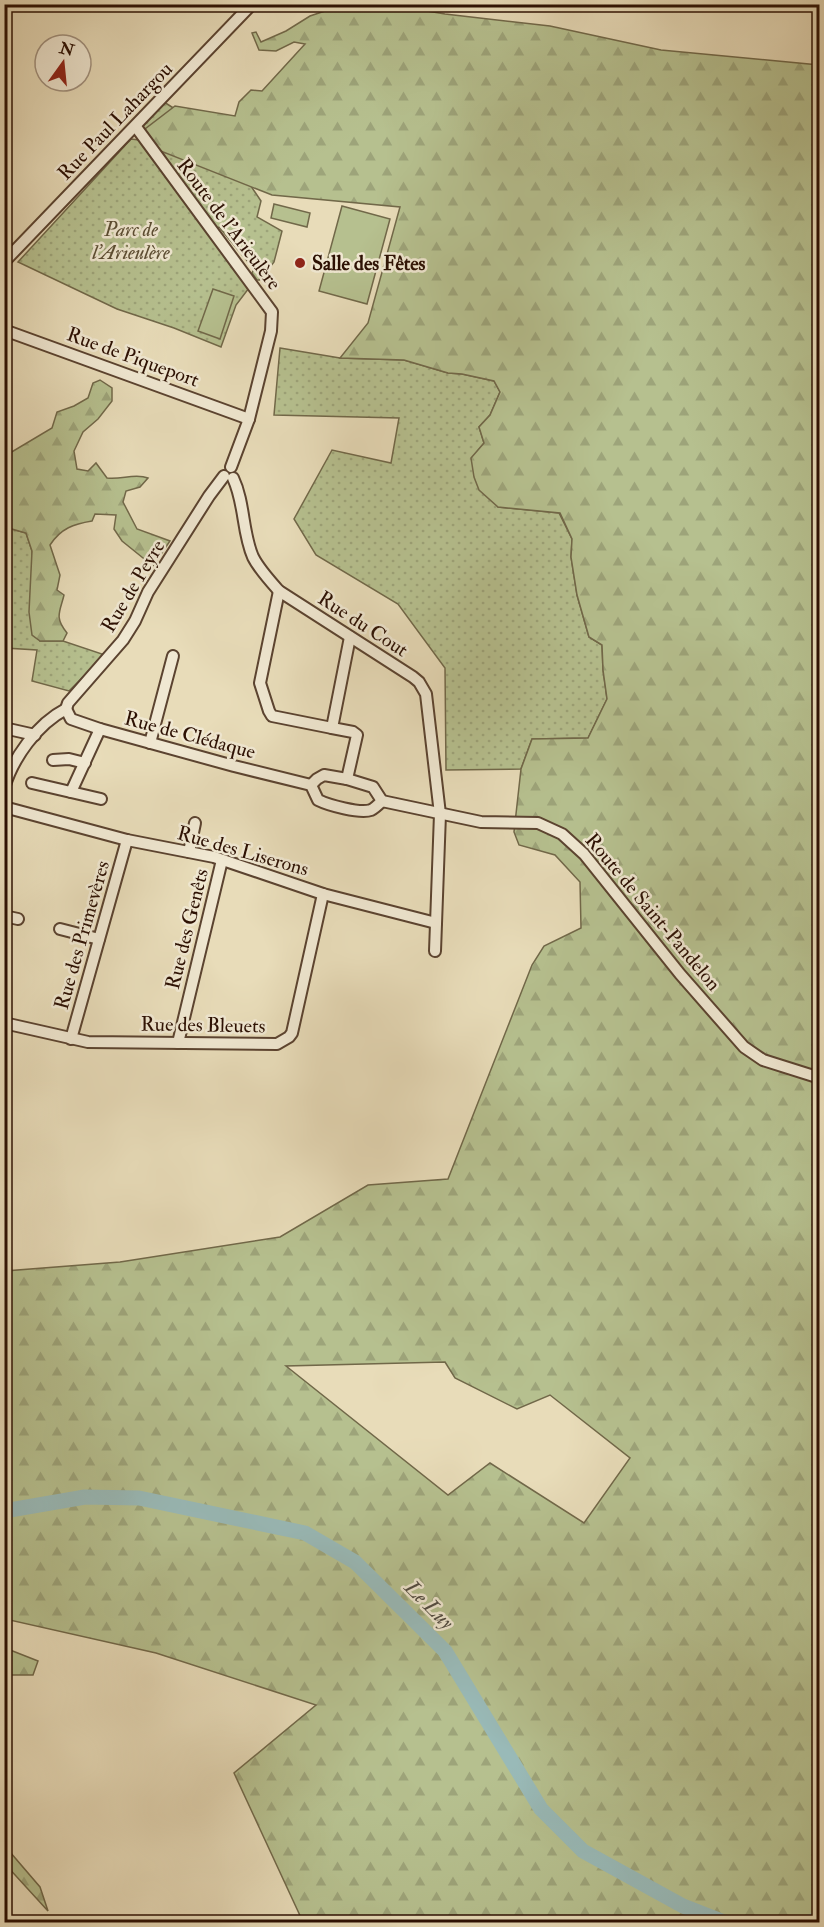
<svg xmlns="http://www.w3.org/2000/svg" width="824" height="1927" viewBox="0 0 824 1927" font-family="'IM FELL Double Pica',serif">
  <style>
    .green { fill: url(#green-dots); stroke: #716849; stroke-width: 1.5 }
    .forest { fill: url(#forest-firs); stroke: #716849; stroke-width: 1.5; fill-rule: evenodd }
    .pitch { fill: #b6c08f; stroke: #716849; stroke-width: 1.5 }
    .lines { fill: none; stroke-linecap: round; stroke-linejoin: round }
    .river { stroke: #99bab8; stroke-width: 15 }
    .minor-casing { stroke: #5b4330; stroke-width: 14 }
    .minor { stroke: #f0e8d2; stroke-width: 10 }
    .poi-dot { fill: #8f2418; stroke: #f0e8d2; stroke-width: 2 }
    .labels { text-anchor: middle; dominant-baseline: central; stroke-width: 5; stroke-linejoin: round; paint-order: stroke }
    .street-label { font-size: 20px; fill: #2c1003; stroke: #f0e8d2 }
    .park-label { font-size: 20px; font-style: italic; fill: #5c4e34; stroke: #f0e8d2 }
    .poi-label { font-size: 20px; font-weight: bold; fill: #2c1003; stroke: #f0e8d2; text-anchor: start }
    .water-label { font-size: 21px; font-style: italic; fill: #524c42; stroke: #f0e8d2 }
  </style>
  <defs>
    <pattern id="green-dots" width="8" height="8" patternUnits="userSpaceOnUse" patternTransform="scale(1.5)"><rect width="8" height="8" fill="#b6c08f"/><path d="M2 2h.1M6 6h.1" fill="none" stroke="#9da47a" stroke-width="1.8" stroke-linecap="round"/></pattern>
    <pattern id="forest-firs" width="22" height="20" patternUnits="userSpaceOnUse" patternTransform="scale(1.5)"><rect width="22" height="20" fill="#b6c08f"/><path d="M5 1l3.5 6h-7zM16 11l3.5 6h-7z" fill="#9da47a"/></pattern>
  </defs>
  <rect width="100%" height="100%" fill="#e8dcb9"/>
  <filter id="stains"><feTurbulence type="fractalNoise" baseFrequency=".00333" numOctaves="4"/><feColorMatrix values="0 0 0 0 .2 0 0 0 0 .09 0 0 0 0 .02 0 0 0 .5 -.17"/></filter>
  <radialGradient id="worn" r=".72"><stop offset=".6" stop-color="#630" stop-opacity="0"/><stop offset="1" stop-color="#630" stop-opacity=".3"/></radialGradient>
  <g class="green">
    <path d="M 164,102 L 217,136 L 261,201 L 257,217 L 282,231 L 274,262 L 260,280 L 257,280 L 252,273 L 254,269 L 219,227 L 217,229 L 141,128 Z"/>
    <path d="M 131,139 L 139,140 L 249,288 L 236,305 L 221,347 L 174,328 L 117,309 L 18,262 Z"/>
    <path d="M 280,348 L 340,358 L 404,360 L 448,373 L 462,374 L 494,381 L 500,392 L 490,415 L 479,427 L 484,443 L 472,458 L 498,507 L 559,513 L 572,539 L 571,557 L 577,595 L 589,637 L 602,645 L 603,670 L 607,699 L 588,738 L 532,739 L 521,769 L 446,770 L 445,668 L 398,604 L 316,555 L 294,519 L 332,450 L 391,463 L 399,418 L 274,415 Z"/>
    <path d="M 4,527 L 26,533 L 32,551 L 32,579 L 40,641 L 63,641 L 105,655 L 69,691 L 32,681 L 37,650 L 5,648 Z"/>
  </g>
  <g class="forest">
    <path d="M 343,5 L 391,5 L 445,14 L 550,26 L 661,50 L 819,65 L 819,1922 L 303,1922 L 234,1773 L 316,1705 L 156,1653 L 5,1619 L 5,1271 L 120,1262 L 280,1237 L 368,1185 L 448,1179 L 532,965 L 544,946 L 581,928 L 580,882 L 555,855 L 519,845 L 514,832 L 521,769 L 532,739 L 588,738 L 607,699 L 603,670 L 602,645 L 589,637 L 577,595 L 571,557 L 572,539 L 560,513 L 498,507 L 479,490 L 474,477 L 471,458 L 484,443 L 479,427 L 490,415 L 500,392 L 494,381 L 462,374 L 448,373 L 404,360 L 340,358 L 368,323 L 400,207 L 272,195 L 158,150 L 145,129 L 175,106 L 235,116 L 239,102 L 251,90 L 262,91 L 305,44 L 294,42 L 276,51 L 259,50 L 252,33 L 256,32 L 261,42 L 286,31 L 310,16 ZM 445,1362 L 455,1378 L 517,1409 L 550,1395 L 630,1458 L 584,1523 L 490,1463 L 448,1495 L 286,1366 Z"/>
    <path d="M 100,380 L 112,388 L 112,401 L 98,419 L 83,432 L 74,451 L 77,469 L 88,471 L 96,463 L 107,478 C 121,480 135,473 148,478 L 140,487 L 126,491 L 123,502 L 137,529 L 170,541 L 153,566 L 122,541 L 114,529 L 116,515 L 95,514 L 92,521 C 74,524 61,528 50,545 L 60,575 L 57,590 L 64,595 C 60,612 54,617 67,633 L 63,641 L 40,641 L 32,635 L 29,612 L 32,551 L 26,533 L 5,527 L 5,454 L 10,453 L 52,428 L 57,412 L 74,406 L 88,398 L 93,383 Z"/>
    <path d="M 5,1648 L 38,1661 L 33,1675 L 5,1675 Z"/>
    <path d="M 4,1845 L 40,1887 L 48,1911 L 5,1864 Z"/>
  </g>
  <g class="pitch">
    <path d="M 274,204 L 310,213 L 307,227 L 271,218 Z"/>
    <path d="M 342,206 L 390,219 L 367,304 L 319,291 Z"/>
    <path d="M 213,289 L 234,296 L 220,339 L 198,331 Z"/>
  </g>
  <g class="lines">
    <g class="river">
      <path d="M 4,1511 L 85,1497 L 139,1498 L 305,1533 L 355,1562 L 445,1651 L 541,1809 L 583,1851 L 683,1906 L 724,1922"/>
      <path d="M 809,1922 L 820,1918"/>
    </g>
    <g class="minor-casing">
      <g id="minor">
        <path d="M 136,127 L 272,312 L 271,331 L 249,419 L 231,467"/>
        <path d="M 4,262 L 252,4"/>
        <path d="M 4,330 L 249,419"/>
        <path d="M 233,478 C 245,503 242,532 253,557 C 259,569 270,581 279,591 L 413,677 L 419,682 L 426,694 L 440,814 L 435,951"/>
        <path d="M 279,591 L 260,683 L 269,711 L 272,716 L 332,728"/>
        <path d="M 66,709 L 71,719 L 100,729 L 234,766 L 311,785 L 318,800 C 328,805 360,814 371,810 C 375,808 379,804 382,801 L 481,822 L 538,823 L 562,834 L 584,854 L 680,974 L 744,1047 L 763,1060 L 820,1078"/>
        <path d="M 66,709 L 68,703 L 123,640 L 135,621 L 148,592 L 209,496 L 224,476"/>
        <path d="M 4,728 L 35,735"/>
        <path d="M 150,743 L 173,656"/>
        <path d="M 53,760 L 69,759 L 85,763"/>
        <path d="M 347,779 L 357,735 L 353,732 L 332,728 L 350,637"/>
        <path d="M 32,783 L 101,799"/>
        <path d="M 311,785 L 317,779 L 324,775 L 347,779 L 373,787 L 382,801"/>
        <path d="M 4,788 C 13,758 37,724 66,709"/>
        <path d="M 71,792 L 100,729"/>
        <path d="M 4,807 L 127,840 L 214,857 L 323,894 L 436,923"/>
        <path d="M 189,852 L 195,823"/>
        <path d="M 4,916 L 18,919"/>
        <path d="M 60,929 L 99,939"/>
        <path d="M 4,1023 L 88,1042 L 277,1044 L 289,1037 L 292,1033 L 323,894"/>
        <path d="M 71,1039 L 127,840"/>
        <path d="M 178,1043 L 222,860"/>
      </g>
    </g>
    <use href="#minor" class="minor"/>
  </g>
  <circle class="poi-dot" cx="300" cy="263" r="6"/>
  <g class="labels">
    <g class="street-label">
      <text transform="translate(115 121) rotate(-46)">Rue Paul Lahargou</text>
      <text transform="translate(229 224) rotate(53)">Route de l'Arieulère</text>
      <text transform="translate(133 357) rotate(20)">Rue de Piqueport</text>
      <text transform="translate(133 586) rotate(-59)">Rue de Peyre</text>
      <text transform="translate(363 624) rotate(33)">Rue du Cout</text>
      <text transform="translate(190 735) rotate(15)">Rue de Clédaque</text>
      <text transform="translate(243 851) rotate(16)">Rue des Liserons</text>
      <text transform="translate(653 912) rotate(50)">Route de Saint-Pandelon</text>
      <text transform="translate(187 929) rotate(-76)">Rue des Genêts</text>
      <text transform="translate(82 935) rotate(-74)">Rue des Primevères</text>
      <text transform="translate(203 1025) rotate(1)">Rue des Bleuets</text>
    </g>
    <g class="park-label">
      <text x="131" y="229">Parc de<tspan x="131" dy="23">l'Arieulère</tspan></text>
    </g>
    <g class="poi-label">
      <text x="312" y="263">Salle des Fêtes</text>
    </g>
    <g class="water-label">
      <text transform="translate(429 1605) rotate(45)">Le Luy</text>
    </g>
  </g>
  <rect width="824" height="1927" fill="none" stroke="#e8dcb9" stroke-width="24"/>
  <rect x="6" y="6" width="812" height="1915" fill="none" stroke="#2c1003" stroke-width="3"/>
  <rect x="12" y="12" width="800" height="1903" fill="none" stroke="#2c1003" stroke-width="1.5"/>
  <g transform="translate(63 63) rotate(15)"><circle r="28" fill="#f0e8d2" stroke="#a2927f" stroke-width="1.5"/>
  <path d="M0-4.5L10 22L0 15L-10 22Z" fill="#8f2418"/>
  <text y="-9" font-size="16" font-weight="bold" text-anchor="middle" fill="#2c1003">N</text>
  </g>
  <rect width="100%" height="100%" filter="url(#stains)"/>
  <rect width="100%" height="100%" fill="url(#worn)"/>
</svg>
